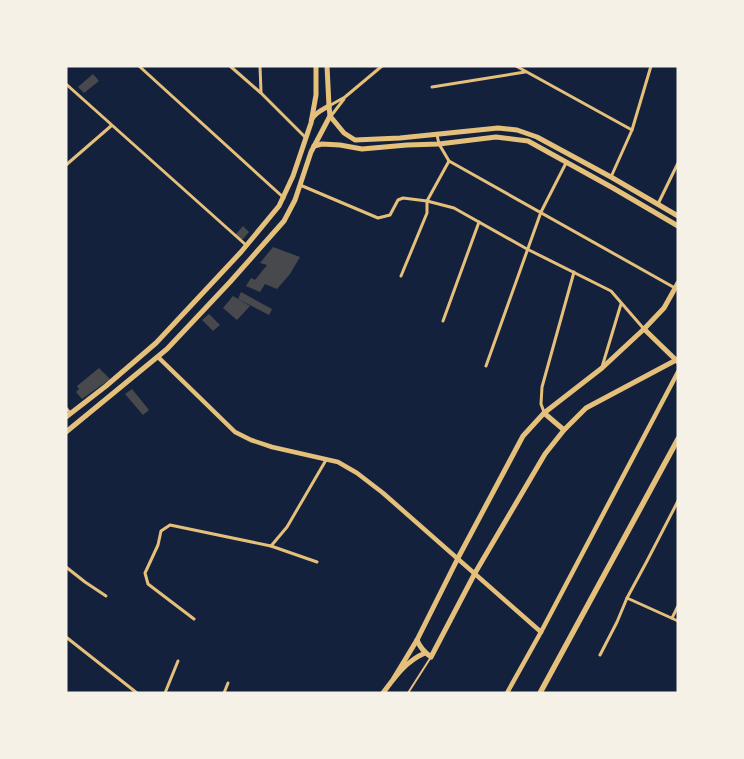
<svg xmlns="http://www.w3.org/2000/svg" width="744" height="759" viewBox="0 0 744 759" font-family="Rubik,sans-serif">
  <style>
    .building { fill: #48494c }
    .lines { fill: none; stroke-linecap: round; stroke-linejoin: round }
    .service { stroke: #e5c07b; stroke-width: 2 }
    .minor { stroke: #e5c07b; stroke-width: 3 }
    .tertiary { stroke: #e5c07b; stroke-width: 4.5 }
    .secondary { stroke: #e5c07b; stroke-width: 5 }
    .primary { stroke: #e5c07b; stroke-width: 5.5 }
  </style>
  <rect width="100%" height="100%" fill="#14213d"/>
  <g class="building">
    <path d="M 93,74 L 99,81 L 84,93 L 78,87 Z"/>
    <path d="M 243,226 L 249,232 L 243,239 L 241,239 L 235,235 Z"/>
    <path d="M 273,247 L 300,257 L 290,274 L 277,289 L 265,284 L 260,292 L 246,286 L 251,278 L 255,280 L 267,265 L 260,263 Z"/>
    <path d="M 241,292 L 272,309 L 269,315 L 238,299 Z"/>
    <path d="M 233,296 L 250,306 L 237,320 L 223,308 Z"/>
    <path d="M 209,314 L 220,325 L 213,331 L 202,320 Z"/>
    <path d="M 99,368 L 110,379 L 82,399 L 76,392 L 79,389 L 77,386 Z"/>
    <path d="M 132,389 L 149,410 L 143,415 L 125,394 Z"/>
  </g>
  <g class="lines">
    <path class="service" d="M 408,693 L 431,657"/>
    <g class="minor">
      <path d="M 139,66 L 284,198"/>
      <path d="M 230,66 L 261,93 L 306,138"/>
      <path d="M 260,66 L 261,92"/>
      <path d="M 516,66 L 632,130"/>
      <path d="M 66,84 L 246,245"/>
      <path d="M 432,87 L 525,72"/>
      <path d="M 329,106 L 345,97 L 382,66"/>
      <path d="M 331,116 L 344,99"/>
      <path d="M 437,135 L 439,144 L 449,161 L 675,288"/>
      <path d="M 66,165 L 111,126"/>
      <path d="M 611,177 L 632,130 L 651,66"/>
      <path d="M 300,185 L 378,218 L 390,215 L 398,200 L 403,198 L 427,201 L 454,208 L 527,249 L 611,291 L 644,329"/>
      <path d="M 658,204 L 678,163"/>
      <path d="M 401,276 L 427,213 L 427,201 L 449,161"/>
      <path d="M 443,321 L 479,222"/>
      <path d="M 486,366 L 541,212 L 566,163"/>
      <path d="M 602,367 L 621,304"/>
      <path d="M 66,408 L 70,413"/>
      <path d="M 544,412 L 541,404 L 542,387 L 574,272"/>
      <path d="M 271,546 L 287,527 L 326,460"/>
      <path d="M 66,567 L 85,582 L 106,596"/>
      <path d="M 627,598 L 678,621"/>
      <path d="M 672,618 L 678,606"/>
      <path d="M 194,619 L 148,584 L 145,573 L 158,545 L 161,531 L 170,525 L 271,546 L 317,562"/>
      <path d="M 66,637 L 137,693"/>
      <path d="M 600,655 L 617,622 L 627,598 L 647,561 L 678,501"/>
      <path d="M 165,693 L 178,661"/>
      <path d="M 224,693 L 228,683"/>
    </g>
    <g class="tertiary">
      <path d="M 158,357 L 235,432 L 251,440 L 272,447 L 338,462 L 357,473 L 383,493 L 541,632"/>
      <path d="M 507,693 L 541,632 L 678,372"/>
    </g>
    <g class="secondary">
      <path d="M 330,116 L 344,133 L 355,140 L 400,138 L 498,128 L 517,130 L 537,137 L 611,177 L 678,216"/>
      <path d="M 312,119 C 316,112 322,110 329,106"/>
      <path d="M 314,146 L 322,144 L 340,145 L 362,149 L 407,145 L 439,144 L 496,137 L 528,141 L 613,188 L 678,226"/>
      <path d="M 644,329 L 678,362"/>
      <path d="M 544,413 L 564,430"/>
      <path d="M 66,417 L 106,386 L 156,343 L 241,252 L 279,206 L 293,176 L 311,123 L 316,95 L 316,66"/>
      <path d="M 66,432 L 167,349 L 230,282 L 284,221 L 295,200 L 311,152 L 330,116 L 329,106 L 327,66"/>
      <path d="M 417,640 C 420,648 424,652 431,657 L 475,573 L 545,454 L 564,430 L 586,408 L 678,359"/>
      <path d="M 394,678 L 417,640 L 458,558 L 523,436 L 544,413 L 602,368 L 644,329 L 664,308 L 678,283"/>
      <path d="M 383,693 C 395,677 406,661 425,653"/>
    </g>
    <path class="primary" d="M 540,693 L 678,439"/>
  </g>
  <rect width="744" height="759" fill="none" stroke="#f6f1e7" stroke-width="135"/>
</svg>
